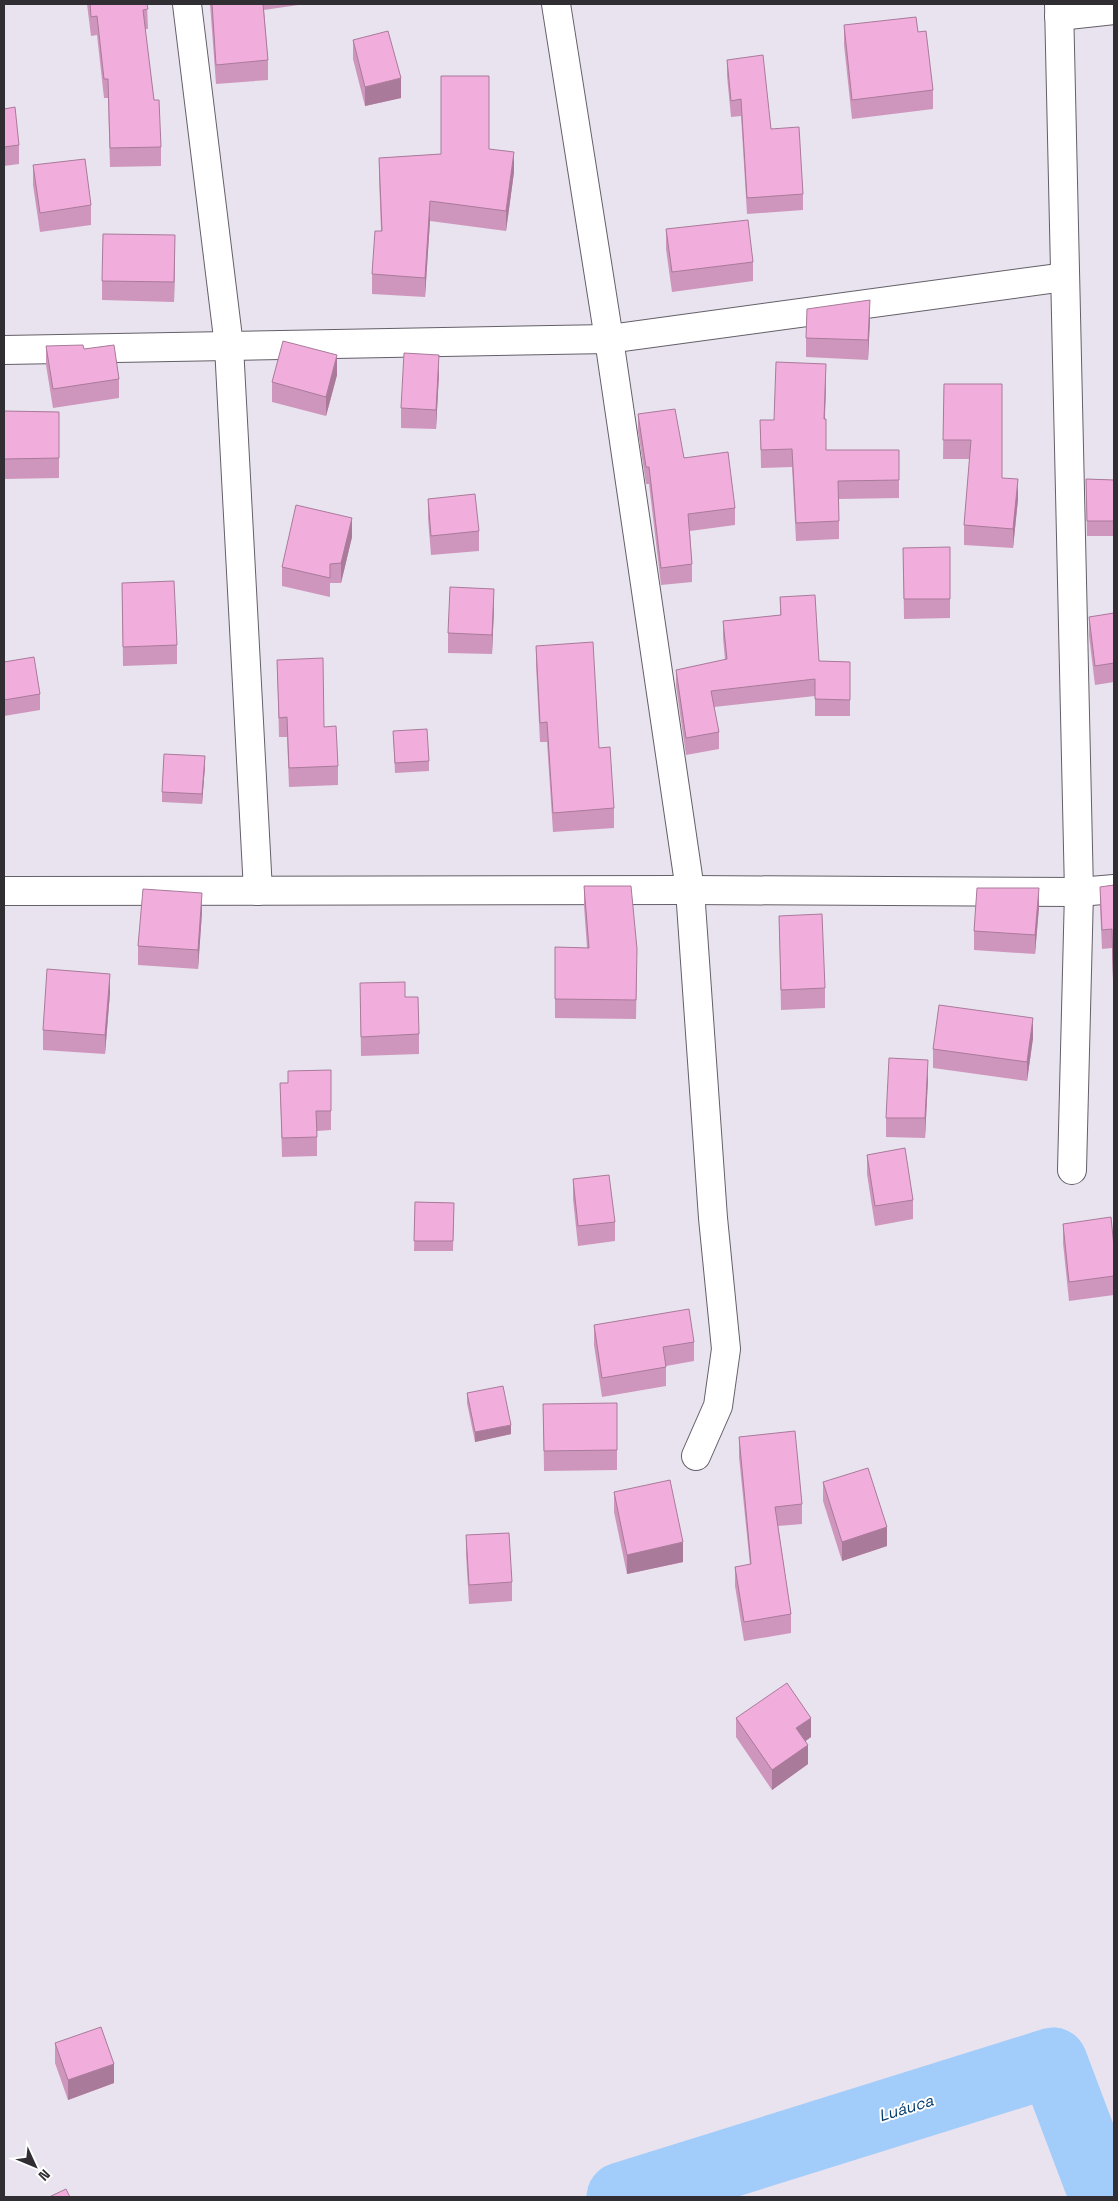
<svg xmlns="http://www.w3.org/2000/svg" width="1118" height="2201" viewBox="0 0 1118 2201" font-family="'Space Grotesk',sans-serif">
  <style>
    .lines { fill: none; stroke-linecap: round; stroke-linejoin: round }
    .river { stroke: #a2ccfa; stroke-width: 69 }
    .street-casing { stroke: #645f68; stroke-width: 30 }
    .street { stroke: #fff; stroke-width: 28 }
    .wall { fill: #cf96bd }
    .shaded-wall { fill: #a97a9a }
    .building { fill: #f1aedc; stroke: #a97a9a }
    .labels { text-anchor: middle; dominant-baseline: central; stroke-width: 4; stroke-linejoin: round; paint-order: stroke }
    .water-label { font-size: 16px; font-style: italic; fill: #013c6e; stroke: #fff }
  </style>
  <rect width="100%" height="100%" fill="#e9e3ef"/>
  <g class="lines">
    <path class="river" d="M 621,2197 L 1053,2062 L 1104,2197"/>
    <g class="street-casing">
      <g id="street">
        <path d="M 187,4 L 229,346 L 258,891"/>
        <path d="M 556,4 L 609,339 L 690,890 L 713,1218 L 726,1349 L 718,1406 L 696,1456"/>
        <path d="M 1059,4 L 1079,892 L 1072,1170"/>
        <path d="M 1059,16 L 1114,10"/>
        <path d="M 4,350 L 609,339 L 1065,277"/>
        <path d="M 4,891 L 690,890 L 1079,892 L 1114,889"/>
      </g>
    </g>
    <use href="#street" class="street"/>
  </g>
  <g class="wall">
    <path d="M 87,4 L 147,4 L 148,29 L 145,29 L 154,100 L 161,147 L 161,166 L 110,167 L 108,98 L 104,98 L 97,35 L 91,36 Z"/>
    <path d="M 210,4 L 305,4 L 264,10 L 268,60 L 268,80 L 216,84 Z"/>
    <path d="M 844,25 L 918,32 L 933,90 L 933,109 L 852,119 L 844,45 Z"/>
    <path d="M 353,40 L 401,98 L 365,106 L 353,59 Z"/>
    <path d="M 727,60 L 803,194 L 803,210 L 747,214 L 741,116 L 731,117 L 727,76 Z"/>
    <path d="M 4,109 L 19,145 L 19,164 L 4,166 Z"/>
    <path d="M 489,149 L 514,172 L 506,231 L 430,221 L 425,297 L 372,294 L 372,274 L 381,231 L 379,177 L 379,158 L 441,154 Z"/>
    <path d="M 33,165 L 91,205 L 91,225 L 40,232 L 33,185 Z"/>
    <path d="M 666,229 L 753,262 L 753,281 L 672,292 L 666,249 Z"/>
    <path d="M 175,255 L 174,302 L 102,300 L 102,281 Z"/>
    <path d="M 870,319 L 868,360 L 806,357 L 806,338 Z"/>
    <path d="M 46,346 L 84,349 L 119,379 L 119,398 L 53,408 L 46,365 Z"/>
    <path d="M 439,374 L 436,429 L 401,428 L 401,408 Z"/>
    <path d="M 337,375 L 326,416 L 272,402 L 272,382 Z"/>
    <path d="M 826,383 L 825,419 L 826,450 L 899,450 L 899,498 L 839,499 L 839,539 L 796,541 L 792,467 L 761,468 L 760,420 L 774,420 Z"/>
    <path d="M 944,384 L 1002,478 L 1018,499 L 1013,548 L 964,545 L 964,525 L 970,459 L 943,459 Z"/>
    <path d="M 4,411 L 59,412 L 59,478 L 4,479 Z"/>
    <path d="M 638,414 L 735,508 L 735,525 L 690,531 L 692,564 L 692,582 L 661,585 L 649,484 L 646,484 L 638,431 Z"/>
    <path d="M 1086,479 L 1114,480 L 1114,536 L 1087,536 Z"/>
    <path d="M 428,499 L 479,531 L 479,551 L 431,555 L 428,518 Z"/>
    <path d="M 352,537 L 341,583 L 330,583 L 330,597 L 282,586 L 282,567 Z"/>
    <path d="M 903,548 L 950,599 L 950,618 L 904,619 Z"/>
    <path d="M 122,583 L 177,645 L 177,664 L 123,666 Z"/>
    <path d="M 780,597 L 819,661 L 850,662 L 850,716 L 815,716 L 815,696 L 714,707 L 719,732 L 719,749 L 686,755 L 676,686 L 676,670 L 725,660 L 723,638 L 723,621 L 780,615 Z"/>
    <path d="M 494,608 L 492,654 L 448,653 L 448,633 Z"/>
    <path d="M 1114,613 L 1114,682 L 1095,685 L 1089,636 L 1089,617 Z"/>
    <path d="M 536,646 L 614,808 L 614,828 L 553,832 L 547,742 L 540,742 L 536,665 Z"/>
    <path d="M 277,660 L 324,727 L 338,766 L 338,785 L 289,787 L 287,737 L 279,737 Z"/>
    <path d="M 4,662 L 40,694 L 40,710 L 4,716 Z"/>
    <path d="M 393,731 L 429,761 L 429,771 L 395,773 Z"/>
    <path d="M 205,766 L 202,804 L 162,802 L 162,792 Z"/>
    <path d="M 1114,885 L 1114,1014 L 1112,948 L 1102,949 L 1100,906 L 1100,887 Z"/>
    <path d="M 584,886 L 637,968 L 636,1019 L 555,1018 L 555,947 L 587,948 L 584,906 Z"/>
    <path d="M 1039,907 L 1035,954 L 974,950 L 974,931 Z"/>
    <path d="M 202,912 L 198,969 L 138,965 L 138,946 Z"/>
    <path d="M 779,916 L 825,988 L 825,1008 L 781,1010 Z"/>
    <path d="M 360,983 L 405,997 L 419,1034 L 419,1054 L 361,1056 Z"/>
    <path d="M 110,993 L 105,1054 L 43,1050 L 43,1030 Z"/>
    <path d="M 1033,1038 L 1027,1081 L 933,1068 L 933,1049 Z"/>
    <path d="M 331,1070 L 331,1130 L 317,1131 L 317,1156 L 282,1157 L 280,1083 L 288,1083 Z"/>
    <path d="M 928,1079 L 925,1138 L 886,1137 L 886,1118 Z"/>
    <path d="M 867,1155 L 913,1200 L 913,1219 L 875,1226 L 867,1174 Z"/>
    <path d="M 573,1179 L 615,1222 L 615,1241 L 578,1246 L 573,1199 Z"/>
    <path d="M 415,1202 L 454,1203 L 453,1251 L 414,1251 Z"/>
    <path d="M 1063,1224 L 1114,1247 L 1114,1295 L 1069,1301 L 1063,1243 Z"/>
    <path d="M 594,1325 L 694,1342 L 694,1361 L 666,1366 L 666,1386 L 602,1397 L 594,1345 Z"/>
    <path d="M 467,1393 L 511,1434 L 475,1442 L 467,1403 Z"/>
    <path d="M 543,1404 L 617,1450 L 617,1470 L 544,1471 Z"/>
    <path d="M 739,1437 L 802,1504 L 802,1524 L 778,1526 L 791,1614 L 791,1633 L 744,1641 L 735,1586 L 735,1567 L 750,1565 L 739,1457 Z"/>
    <path d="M 823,1482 L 887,1546 L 842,1561 L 823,1501 Z"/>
    <path d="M 614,1492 L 683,1562 L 627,1574 L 614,1512 Z"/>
    <path d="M 466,1535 L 512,1582 L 512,1601 L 469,1604 L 466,1554 Z"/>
    <path d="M 736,1718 L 811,1737 L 806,1741 L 808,1764 L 772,1790 L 736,1737 Z"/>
    <path d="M 55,2043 L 114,2083 L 68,2100 L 55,2063 Z"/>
  </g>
  <g class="shaded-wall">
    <path d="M 401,78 L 401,98 L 365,106 L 365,87 Z"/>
    <path d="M 514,152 L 514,172 L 506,231 L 506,211 Z"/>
    <path d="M 430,201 L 430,221 L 425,297 L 425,278 Z"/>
    <path d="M 175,235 L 175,255 L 174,302 L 174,282 Z"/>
    <path d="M 870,300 L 870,319 L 868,360 L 868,340 Z"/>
    <path d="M 337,355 L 337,375 L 326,416 L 326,397 Z"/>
    <path d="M 439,355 L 439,374 L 436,429 L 436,410 Z"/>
    <path d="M 826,364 L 826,383 L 824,438 L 824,419 Z"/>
    <path d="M 1018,479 L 1018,499 L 1013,548 L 1013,529 Z"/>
    <path d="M 352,518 L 352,537 L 341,583 L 341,563 Z"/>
    <path d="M 494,589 L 494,608 L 492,654 L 492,635 Z"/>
    <path d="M 205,756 L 205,766 L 202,804 L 202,794 Z"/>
    <path d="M 1039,888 L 1039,907 L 1035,954 L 1035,935 Z"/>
    <path d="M 202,893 L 202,912 L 198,969 L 198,950 Z"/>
    <path d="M 110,974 L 110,993 L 105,1054 L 105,1035 Z"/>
    <path d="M 1033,1018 L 1033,1038 L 1027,1081 L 1027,1062 Z"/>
    <path d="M 928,1060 L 928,1079 L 925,1138 L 925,1118 Z"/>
    <path d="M 511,1425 L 511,1434 L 475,1442 L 475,1432 Z"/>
    <path d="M 887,1527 L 887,1546 L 842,1561 L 842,1542 Z"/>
    <path d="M 683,1542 L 683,1562 L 627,1574 L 627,1555 Z"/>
    <path d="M 811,1718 L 811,1737 L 796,1747 L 796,1728 Z"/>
    <path d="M 808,1745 L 808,1764 L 772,1790 L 772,1770 Z"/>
    <path d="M 114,2064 L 114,2083 L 68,2100 L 68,2080 Z"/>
  </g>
  <g class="building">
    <path d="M 90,4 L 147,4 L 148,9 L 143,10 L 154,100 L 159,100 L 161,147 L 110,148 L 108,79 L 104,79 L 97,16 L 91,17 Z"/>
    <path d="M 212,4 L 263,4 L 268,60 L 216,65 Z"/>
    <path d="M 916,17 L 918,32 L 926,31 L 933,90 L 852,100 L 844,25 Z"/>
    <path d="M 388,31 L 401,78 L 365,87 L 353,40 Z"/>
    <path d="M 763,55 L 771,129 L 799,127 L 803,194 L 747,198 L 741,99 L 731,101 L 727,60 Z"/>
    <path d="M 441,76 L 489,76 L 489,149 L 514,152 L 506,211 L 430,201 L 425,278 L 372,274 L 375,231 L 382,231 L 379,158 L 441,154 Z"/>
    <path d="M 15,107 L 19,145 L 4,147 L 4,109 Z"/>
    <path d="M 85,159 L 91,205 L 40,213 L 33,165 Z"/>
    <path d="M 748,220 L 753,262 L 672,272 L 666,229 Z"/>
    <path d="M 103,234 L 175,235 L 174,282 L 102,281 Z"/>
    <path d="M 870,300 L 868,340 L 806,338 L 807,309 Z"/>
    <path d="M 283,341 L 337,355 L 326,397 L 272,382 Z"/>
    <path d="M 83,345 L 84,349 L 114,345 L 119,379 L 53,389 L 46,346 Z"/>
    <path d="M 404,353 L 439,355 L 436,410 L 401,408 Z"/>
    <path d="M 776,362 L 826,364 L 824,419 L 826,419 L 826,450 L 899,450 L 899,480 L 838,481 L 839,521 L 796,523 L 792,449 L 761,450 L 760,420 L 774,420 Z"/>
    <path d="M 944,384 L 1002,384 L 1002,478 L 1018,479 L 1013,529 L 964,525 L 971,440 L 943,440 Z"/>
    <path d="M 675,409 L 684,458 L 728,452 L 735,508 L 688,514 L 692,564 L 661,568 L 649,467 L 646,467 L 638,414 Z"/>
    <path d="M 4,411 L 59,412 L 59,458 L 4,459 Z"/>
    <path d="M 1086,479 L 1114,480 L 1114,521 L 1087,521 Z"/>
    <path d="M 475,494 L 479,531 L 431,536 L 428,499 Z"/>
    <path d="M 296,505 L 352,518 L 341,563 L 330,564 L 330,578 L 282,567 Z"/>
    <path d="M 950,547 L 950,599 L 904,599 L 903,548 Z"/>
    <path d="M 174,581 L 177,645 L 123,647 L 122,583 Z"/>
    <path d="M 450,587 L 494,589 L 492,635 L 448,633 Z"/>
    <path d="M 815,595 L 819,661 L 850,662 L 850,700 L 815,699 L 815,679 L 711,691 L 719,732 L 686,738 L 676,670 L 727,659 L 723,621 L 781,615 L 780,597 Z"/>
    <path d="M 1114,613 L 1114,663 L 1095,666 L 1089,617 Z"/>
    <path d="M 593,642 L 599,748 L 610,747 L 614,808 L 553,813 L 547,722 L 540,723 L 536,646 Z"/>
    <path d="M 34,657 L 40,694 L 4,700 L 4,662 Z"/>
    <path d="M 323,658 L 324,727 L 336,726 L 338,766 L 289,768 L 287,717 L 279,718 L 277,660 Z"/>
    <path d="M 427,729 L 429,761 L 395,763 L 393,731 Z"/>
    <path d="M 164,754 L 205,756 L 202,794 L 162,792 Z"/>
    <path d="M 1114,885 L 1114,995 L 1112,929 L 1102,930 L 1100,887 Z"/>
    <path d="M 584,886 L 631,886 L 637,949 L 636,1000 L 555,999 L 555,947 L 589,948 Z"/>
    <path d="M 977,888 L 1039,888 L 1035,935 L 974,931 Z"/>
    <path d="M 143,889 L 202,893 L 198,950 L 138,946 Z"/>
    <path d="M 822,914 L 825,988 L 781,990 L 779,916 Z"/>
    <path d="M 47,969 L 110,974 L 105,1035 L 43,1030 Z"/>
    <path d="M 405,982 L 405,997 L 418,997 L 419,1034 L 361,1037 L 360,983 Z"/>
    <path d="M 939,1005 L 1033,1018 L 1027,1062 L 933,1049 Z"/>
    <path d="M 889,1058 L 928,1060 L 925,1118 L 886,1118 Z"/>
    <path d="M 331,1070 L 331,1111 L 316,1111 L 317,1137 L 282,1138 L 280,1083 L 288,1083 L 288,1071 Z"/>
    <path d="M 905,1148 L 913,1200 L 875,1206 L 867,1155 Z"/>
    <path d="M 609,1175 L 615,1222 L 578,1226 L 573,1179 Z"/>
    <path d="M 415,1202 L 454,1203 L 453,1241 L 414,1241 Z"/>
    <path d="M 1111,1217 L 1114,1247 L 1114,1276 L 1069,1282 L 1063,1224 Z"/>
    <path d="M 689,1309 L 694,1342 L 663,1347 L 666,1367 L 602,1378 L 594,1325 Z"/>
    <path d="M 503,1386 L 511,1425 L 475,1432 L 467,1393 Z"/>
    <path d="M 617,1403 L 617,1450 L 544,1451 L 543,1404 Z"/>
    <path d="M 795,1431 L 802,1504 L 775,1507 L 791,1614 L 744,1622 L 735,1567 L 751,1564 L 739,1437 Z"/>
    <path d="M 868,1468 L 887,1527 L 842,1542 L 823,1482 Z"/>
    <path d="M 670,1480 L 683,1542 L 627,1555 L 614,1492 Z"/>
    <path d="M 509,1533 L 512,1582 L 469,1585 L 466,1535 Z"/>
    <path d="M 787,1683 L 811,1718 L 796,1728 L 808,1745 L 772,1770 L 736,1718 Z"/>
    <path d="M 101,2027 L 114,2064 L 68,2080 L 55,2043 Z"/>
    <path d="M 66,2189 L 70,2197 L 49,2197 Z"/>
  </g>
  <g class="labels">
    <g class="water-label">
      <text transform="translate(906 2108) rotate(-17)">Luáuca</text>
    </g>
  </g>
  <rect width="1118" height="2201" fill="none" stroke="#302e32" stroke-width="10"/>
  <g transform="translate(35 2166) rotate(134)" stroke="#ffffff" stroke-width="4" paint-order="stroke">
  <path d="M0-4L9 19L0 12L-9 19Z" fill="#302e32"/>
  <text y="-8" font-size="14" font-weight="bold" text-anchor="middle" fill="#302e32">N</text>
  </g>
</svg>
